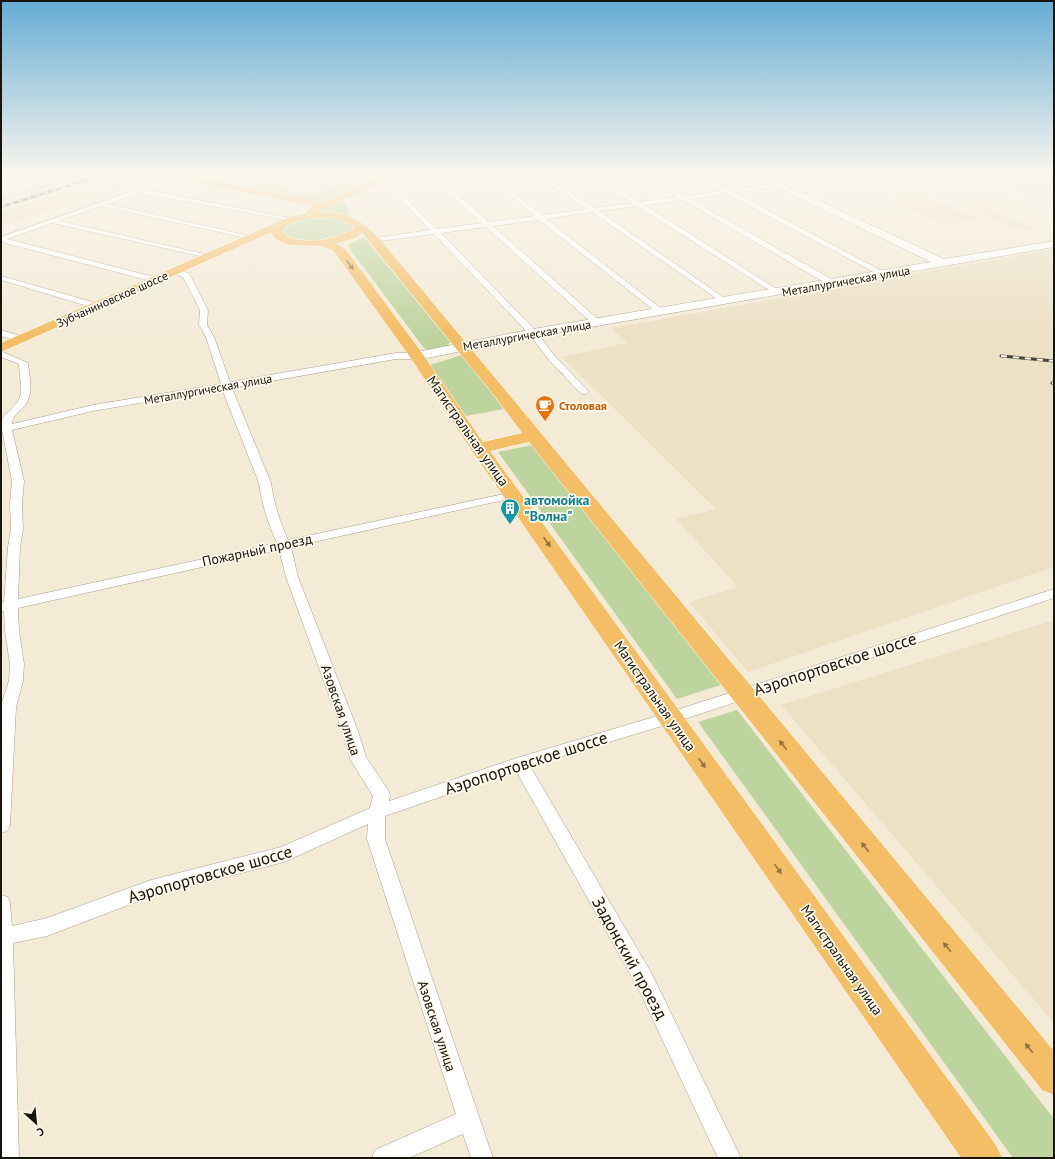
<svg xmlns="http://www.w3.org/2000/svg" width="1055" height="1159" viewBox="0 0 1055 1159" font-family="'PT Sans',sans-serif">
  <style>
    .built { fill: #ece0c5 }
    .green { fill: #bed49f }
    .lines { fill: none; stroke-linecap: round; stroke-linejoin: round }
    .street-casing { stroke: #a79f8c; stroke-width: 1 }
    .secondary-casing { stroke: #a79f8c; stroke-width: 1 }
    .primary-casing { stroke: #fff; stroke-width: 1 }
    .street { fill: #fff; fill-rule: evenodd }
    .secondary { fill: #fff; fill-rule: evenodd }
    .primary { fill: #f4be67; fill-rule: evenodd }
    .rail-far1-casing { stroke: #49443a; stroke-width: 2.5 }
    .rail-casing { stroke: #49443a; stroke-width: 3 }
    .rail-far1 { stroke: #fef9ec; stroke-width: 1.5; stroke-dasharray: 4.5; stroke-linecap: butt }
    .rail { stroke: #fef9ec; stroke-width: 2; stroke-dasharray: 6; stroke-linecap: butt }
    .oneway { fill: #91723f }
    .labels { text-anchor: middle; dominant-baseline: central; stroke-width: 3.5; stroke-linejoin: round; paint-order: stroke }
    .far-street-label { font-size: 12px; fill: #18150e; stroke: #fef9ec }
    .far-food-label { font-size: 12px; font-weight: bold; fill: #c56008; stroke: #fef9ec; text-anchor: start }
    .street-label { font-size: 14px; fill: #18150e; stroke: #fef9ec }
    .culture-label { font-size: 14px; font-weight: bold; fill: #0d838f; stroke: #fef9ec; text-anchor: start }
    .near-street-label { font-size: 17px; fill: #18150e; stroke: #fef9ec }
  </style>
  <rect width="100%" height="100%" fill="#f4ebd7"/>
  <g class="built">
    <path d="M 8,173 L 78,173 L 36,186 L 14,186 L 15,181 L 3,174 Z"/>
    <path d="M 123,173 L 175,173 L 1,226 L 1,212 Z"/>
    <path d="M 198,173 L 392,173 L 324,203 L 188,176 Z"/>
    <path d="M 966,173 L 1026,173 L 1054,184 L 1054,190 L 1026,192 L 1006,184 L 995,185 Z"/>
    <path d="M 1054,193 L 1054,197 L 985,207 L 1038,229 L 1022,231 L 962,206 Z"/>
    <path d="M 918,194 L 980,219 L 946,225 L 885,199 Z"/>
    <path d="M 1054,249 L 1054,567 L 748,672 L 689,602 L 738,587 L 676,519 L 716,509 L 562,357 L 627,343 L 611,328 Z"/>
    <path d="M 1054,620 L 1054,1023 L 781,705 Z"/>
  </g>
  <g class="green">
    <path d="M 83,173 L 92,173 L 44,188 L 15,195 L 1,201 L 1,198 Z"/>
    <path d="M 204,173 L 289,173 L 272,179 L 249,179 L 242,182 L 290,191 L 281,193 L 199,177 L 198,175 Z"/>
    <path d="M 355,173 L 391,173 L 326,201 L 319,202 L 293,196 L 292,194 L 316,195 L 324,191 L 333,190 L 333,186 L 341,179 L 355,181 L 361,177 Z"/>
    <path d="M 337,201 L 344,202 L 350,215 L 310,213 Z"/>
    <path d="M 317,217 L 343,219 L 354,226 C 348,243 292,246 282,231 C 289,220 305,219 317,217 Z"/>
    <path d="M 364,237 L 450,342 L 446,348 L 430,351 L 424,348 L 350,249 L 348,245 Z"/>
    <path d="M 462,355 L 504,409 L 466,416 L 430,365 Z"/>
    <path d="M 532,445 L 721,685 L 677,699 L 498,452 Z"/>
    <path d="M 737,710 L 1054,1119 L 1054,1158 L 1013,1158 L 698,722 Z"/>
  </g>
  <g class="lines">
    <g class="street-casing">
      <g id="street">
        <path d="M 427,173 L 433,173 L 446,184 L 485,179 L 468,173 C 478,173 487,178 496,178 C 518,177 535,173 557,173 L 545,176 L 594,208 L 632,203 L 587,173 L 594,173 L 640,202 L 677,197 L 637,173 L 644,173 L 685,196 L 721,191 L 689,173 L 696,173 L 729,190 L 779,183 L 781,184 L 781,186 L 735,193 L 888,274 L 881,276 L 727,194 L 690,199 L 835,281 L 835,285 L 829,285 L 683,200 L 645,205 L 780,291 L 781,293 L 777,295 L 637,206 L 599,211 L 726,299 L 727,301 L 723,303 L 592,212 L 546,219 L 663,310 L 663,314 L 660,315 L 539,220 L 493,226 L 600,321 L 601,323 L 597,326 L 594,325 L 486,227 L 441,233 L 536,331 L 554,355 L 587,390 L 589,392 L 587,394 L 581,394 L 548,359 L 530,335 L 434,234 L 372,242 L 371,240 L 375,238 L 430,230 L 392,190 L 384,186 L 373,183 L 373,181 L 375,180 L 388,183 L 396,188 L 437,229 L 482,223 ZM 538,177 L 587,209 L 542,215 L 499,181 ZM 492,182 L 535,216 L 489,222 L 449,187 Z"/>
        <path d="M 867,173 L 885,173 L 862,177 L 859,175 Z"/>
        <path d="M 179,175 L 181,176 L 181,178 L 146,190 L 296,219 L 293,221 L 139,193 L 108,204 L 255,237 L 251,239 L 101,206 L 59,221 L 213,256 L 209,258 L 52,223 L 7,239 L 158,278 L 158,282 L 155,282 L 1,242 L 1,237 Z"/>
        <path d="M 172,269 L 189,273 L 208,310 L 207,325 L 214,337 L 230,382 L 396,353 L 417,353 L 422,356 L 417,359 L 396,359 L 232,388 L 271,483 C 274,503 280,522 288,540 L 513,492 L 519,495 L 513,498 L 291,547 L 298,577 L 358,731 L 366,757 L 388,790 L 390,795 L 389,801 L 520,757 L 667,713 L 1054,589 L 1054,598 L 675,722 L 530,766 L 652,974 L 741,1158 L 718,1158 L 638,988 L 516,771 L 385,816 L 385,839 L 493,1158 L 471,1158 L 463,1134 L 409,1158 L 372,1158 L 375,1150 L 456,1114 L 367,839 L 368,824 L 284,862 L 152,896 L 47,936 L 13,943 L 19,1158 L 1,1158 L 1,895 L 8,897 L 10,903 L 12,926 L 47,918 L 151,880 L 281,847 L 370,808 L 373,796 L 350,759 L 342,731 L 286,577 L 279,550 L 18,608 L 19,631 L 24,664 L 23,681 L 16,707 L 10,826 L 7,831 L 1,833 L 1,705 L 9,681 L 10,664 L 5,631 L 4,611 L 1,611 L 1,603 L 4,602 L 8,547 L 11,529 L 10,504 L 12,481 L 1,425 C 3,411 19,407 21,393 C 22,385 19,373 19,364 L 1,357 L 1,351 L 28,363 C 29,376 34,392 26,404 C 21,411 12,415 12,424 L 93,405 L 221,384 L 206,337 L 199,325 L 200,310 L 183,277 L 172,273 ZM 222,389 L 259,483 C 262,504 268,524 277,543 L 18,599 L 20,547 L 23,529 L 22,504 L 24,481 L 12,430 L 93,411 Z"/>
        <path d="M 1,276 L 100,304 L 101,306 L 97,308 L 94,308 L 1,280 Z"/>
        <path d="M 1,330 L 24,337 L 25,339 L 21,342 L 1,336 Z"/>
      </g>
    </g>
    <g class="secondary-casing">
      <g id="secondary">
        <path d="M 750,173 L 760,173 L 944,259 L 1054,241 L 1054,247 L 533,337 L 417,360 L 412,359 L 410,356 L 412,353 L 417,352 L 533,329 L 931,262 L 751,175 Z"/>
        <path d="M 1043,173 L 1054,173 L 1054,178 L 1044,175 Z"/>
      </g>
    </g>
    <g class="primary-casing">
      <path id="primary" d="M 389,173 L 401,173 L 318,212 C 346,211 359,218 379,238 L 1054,1051 L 1054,1095 L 1042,1090 L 529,442 L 490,451 L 996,1145 L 1002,1158 L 961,1158 L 470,448 L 410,357 L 333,250 C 329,249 325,247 321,246 C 303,244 283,250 270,233 L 1,352 L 1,343 L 289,217 L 307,213 L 306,211 L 313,206 L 179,180 L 176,179 L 174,177 L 176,175 L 179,174 L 323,202 ZM 317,218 L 337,219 L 353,226 L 353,229 C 334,240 300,247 282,232 C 289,220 305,220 317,218 ZM 362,233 L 497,399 L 522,433 L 483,442 L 422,353 L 347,251 L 341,246 L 336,244 L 355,238 Z"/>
    </g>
    <use href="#street" class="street"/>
    <use href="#secondary" class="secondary"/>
    <use href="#primary" class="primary"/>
    <g class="rail-far1-casing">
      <path id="rail-far1" d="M 1,207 L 108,173"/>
    </g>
    <g class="rail-casing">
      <g id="rail">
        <path d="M 1001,356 L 1054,361"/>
        <path d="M 1052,383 L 1054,383"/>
      </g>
    </g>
    <use href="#rail-far1" class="rail-far1"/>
    <use href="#rail" class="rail"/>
  </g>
  <defs><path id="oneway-solid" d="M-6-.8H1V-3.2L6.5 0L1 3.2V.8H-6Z"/></defs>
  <g class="oneway">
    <use href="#oneway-solid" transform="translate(350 265) rotate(55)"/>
    <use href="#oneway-solid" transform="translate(547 542) rotate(55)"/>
    <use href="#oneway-solid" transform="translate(783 745) rotate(-129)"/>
    <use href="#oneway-solid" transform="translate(702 763) rotate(55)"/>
    <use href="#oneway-solid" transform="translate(865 847) rotate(-129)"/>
    <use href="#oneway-solid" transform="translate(778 869) rotate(55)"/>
    <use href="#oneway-solid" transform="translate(947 947) rotate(-129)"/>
    <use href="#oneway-solid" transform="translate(1029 1048) rotate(-129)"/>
  </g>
  <linearGradient id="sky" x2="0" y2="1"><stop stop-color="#65acd6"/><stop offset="0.52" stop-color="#faf6ed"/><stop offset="1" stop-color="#faf6ed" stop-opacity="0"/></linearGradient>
  <rect width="1055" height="335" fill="url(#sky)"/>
  <defs>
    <g id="cafe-pin" transform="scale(1)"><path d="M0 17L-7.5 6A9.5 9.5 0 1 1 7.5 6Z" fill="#e8710a" stroke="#fef9ec"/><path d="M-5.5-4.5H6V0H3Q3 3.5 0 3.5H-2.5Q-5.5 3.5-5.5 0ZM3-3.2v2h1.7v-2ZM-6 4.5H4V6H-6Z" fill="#fff"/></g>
    <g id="building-pin" transform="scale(1)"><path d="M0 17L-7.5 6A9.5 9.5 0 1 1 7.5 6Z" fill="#0f9aa8" stroke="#fef9ec"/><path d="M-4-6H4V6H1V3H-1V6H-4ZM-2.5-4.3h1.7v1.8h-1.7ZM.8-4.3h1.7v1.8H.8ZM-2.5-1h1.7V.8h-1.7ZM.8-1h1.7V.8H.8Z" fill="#fff"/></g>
  </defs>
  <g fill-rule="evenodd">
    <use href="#cafe-pin" x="545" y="405"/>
    <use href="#building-pin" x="510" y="508"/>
  </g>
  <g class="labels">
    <g class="far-street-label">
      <text transform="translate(846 281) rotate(-10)">Металлургическая улица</text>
      <text transform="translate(112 299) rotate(-24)">Зубчаниновское шоссе</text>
      <text transform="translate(527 335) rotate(-10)">Металлургическая улица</text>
      <text transform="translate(208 389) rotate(-10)">Металлургическая улица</text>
    </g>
    <g class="far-food-label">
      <text x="559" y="405">Столовая</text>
    </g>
    <g class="street-label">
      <text transform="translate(468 431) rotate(55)">Магистральная улица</text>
      <text transform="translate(257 550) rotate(-12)">Пожарный проезд</text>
      <text transform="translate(655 696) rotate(55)">Магистральная улица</text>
      <text transform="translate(341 710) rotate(71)">Азовская улица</text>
      <text transform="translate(842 960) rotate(55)">Магистральная улица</text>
      <text transform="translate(437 1026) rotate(72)">Азовская улица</text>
    </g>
    <g class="culture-label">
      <text x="524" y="500">автомойка<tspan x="524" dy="16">"Волна"</tspan></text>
    </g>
    <g class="near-street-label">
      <text transform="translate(835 664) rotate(-18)">Аэропортовское шоссе</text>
      <text transform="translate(526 763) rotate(-18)">Аэропортовское шоссе</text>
      <text transform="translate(210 874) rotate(-16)">Аэропортовское шоссе</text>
      <text transform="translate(630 958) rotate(61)">Задонский проезд</text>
    </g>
  </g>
  <rect width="1055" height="1159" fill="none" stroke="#18150e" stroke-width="4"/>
  <g transform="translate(36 1123) rotate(153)" stroke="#fef9ec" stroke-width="3" paint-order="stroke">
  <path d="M0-3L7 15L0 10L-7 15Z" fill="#18150e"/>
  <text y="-6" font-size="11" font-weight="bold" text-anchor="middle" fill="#18150e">С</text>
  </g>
</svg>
